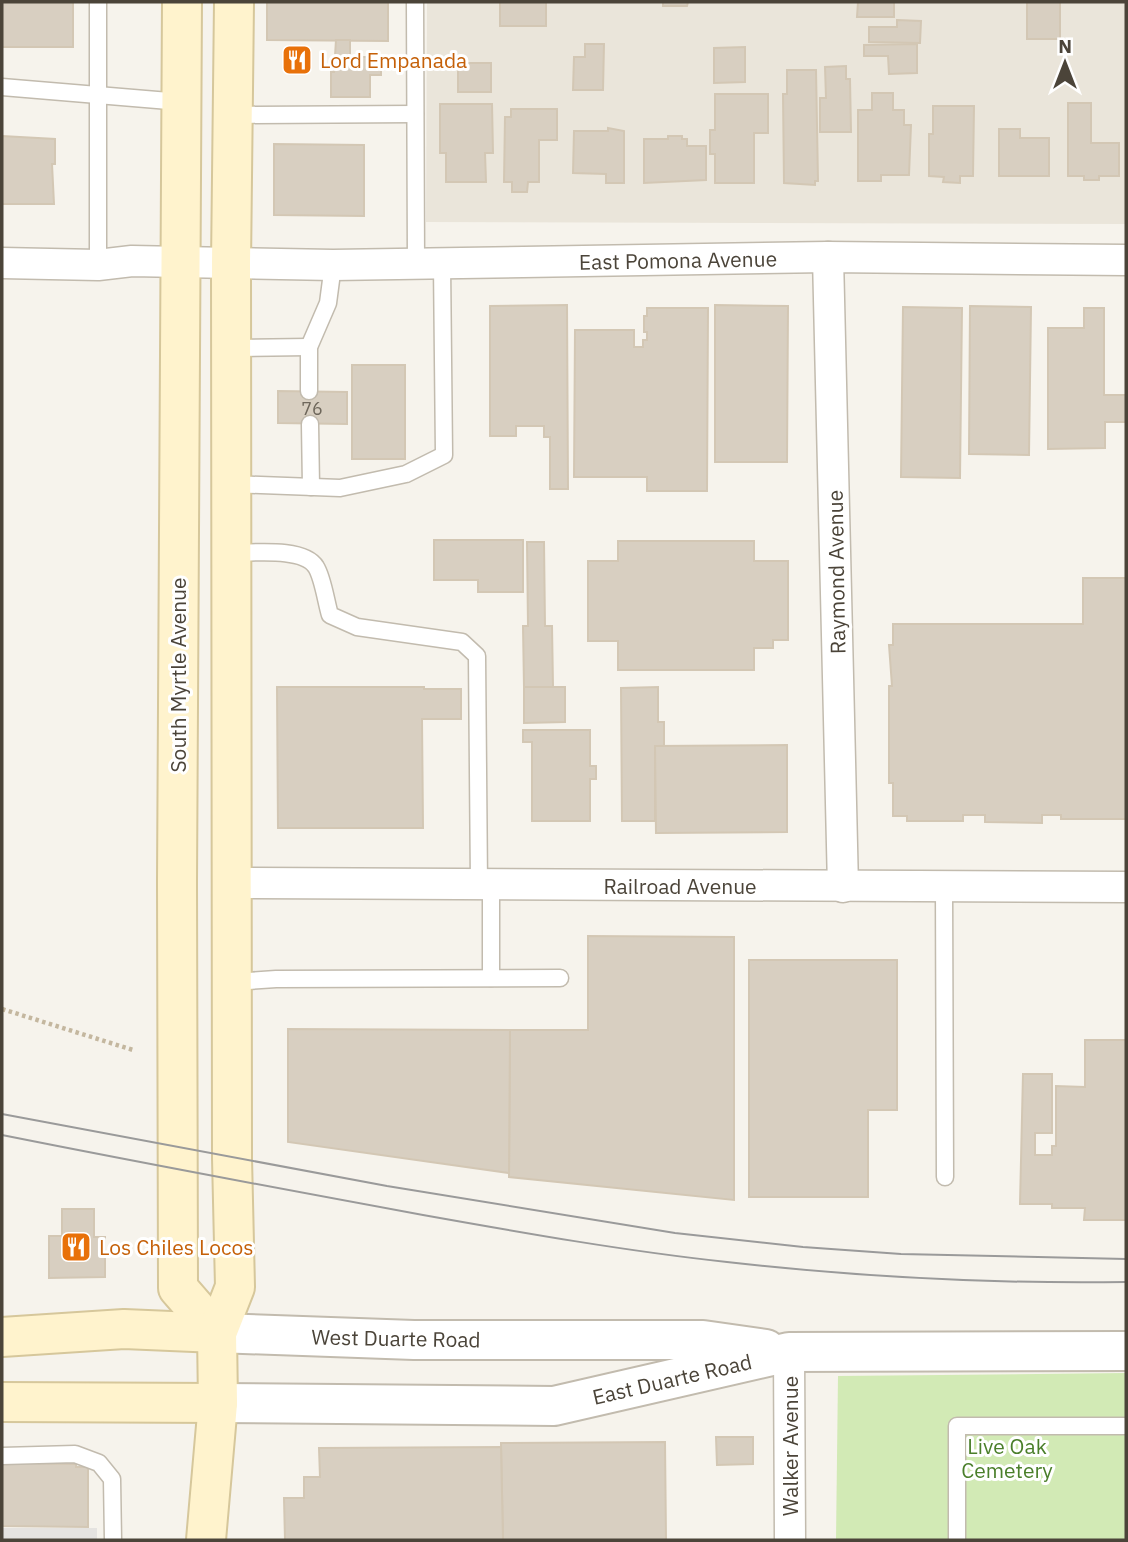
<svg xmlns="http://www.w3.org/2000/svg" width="1128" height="1542" viewBox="0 0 1128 1542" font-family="'IBM Plex Sans',sans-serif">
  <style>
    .residential { fill: #eae5da }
    .green { fill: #d2eab5 }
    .parking { fill: #e5e3e0 }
    .building { fill: #d8cfc1; stroke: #d3c7b4; stroke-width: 2 }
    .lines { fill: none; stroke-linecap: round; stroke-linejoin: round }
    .service-casing { stroke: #c2bbae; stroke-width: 19 }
    .minor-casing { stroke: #c2bbae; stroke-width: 33 }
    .tertiary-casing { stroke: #c2bbae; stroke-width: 42 }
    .secondary-casing { stroke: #d6c79b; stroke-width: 42 }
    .path { stroke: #c4b79f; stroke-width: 4.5; stroke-dasharray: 3.5 3.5; stroke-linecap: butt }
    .service { stroke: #fff; stroke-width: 16 }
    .minor { stroke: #fff; stroke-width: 30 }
    .tertiary { stroke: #fff; stroke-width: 38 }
    .secondary { stroke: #fff3cd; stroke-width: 38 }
    .tram { stroke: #9a9a9a; stroke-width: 2 }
    .labels { text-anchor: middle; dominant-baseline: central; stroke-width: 6; stroke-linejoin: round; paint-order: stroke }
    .number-label { font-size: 18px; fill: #6e675b }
    .food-label { font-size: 21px; fill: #c56008; stroke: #fff; text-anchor: start }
    .street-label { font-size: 21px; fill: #4b4439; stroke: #fff }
    .park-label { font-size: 21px; fill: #4a7f2a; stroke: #fff }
  </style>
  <rect width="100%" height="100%" fill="#f6f3ec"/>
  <path class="residential" d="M 427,2 L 1126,2 L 1126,224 L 426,222 Z"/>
  <path class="green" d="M 1126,1373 L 1126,1540 L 836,1540 L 838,1376 Z"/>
  <rect class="parking" x="2" y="1528" width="95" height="12"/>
  <g class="building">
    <rect x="2" y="2" width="71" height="45"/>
    <path d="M 267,2 L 388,2 L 388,41 L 267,40 Z"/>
    <rect x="500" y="2" width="46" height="24"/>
    <path d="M 663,2 L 688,2 L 687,6 L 663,6 Z"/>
    <path d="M 858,2 L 905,2 L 894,2 L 894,17 L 857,17 Z"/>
    <rect x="1027" y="2" width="33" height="37"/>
    <path d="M 897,20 L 921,21 L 920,43 L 869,42 L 869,27 L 897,27 Z"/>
    <path d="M 336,40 L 350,40 L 350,57 L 381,57 L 381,75 L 370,75 L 370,97 L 331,97 L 331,72 L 334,72 Z"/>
    <path d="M 585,44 L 604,44 L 603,90 L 573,90 L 574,57 L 585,57 Z"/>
    <path d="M 917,44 L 917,73 L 889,74 L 888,56 L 864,56 L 864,45 Z"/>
    <path d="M 745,47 L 745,82 L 714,83 L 714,48 Z"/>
    <rect x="458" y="63" width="33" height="29"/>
    <path d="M 846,66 L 846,79 L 850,79 L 851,132 L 820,132 L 820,98 L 826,98 L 825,67 Z"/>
    <path d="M 787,70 L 816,70 L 818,181 L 815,181 L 815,185 L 784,183 L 783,94 L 787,94 Z"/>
    <path d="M 872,93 L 893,93 L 893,110 L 904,110 L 904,125 L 911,125 L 909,175 L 881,175 L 881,181 L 858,181 L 858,110 L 872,110 Z"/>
    <path d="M 715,94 L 768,94 L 768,133 L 754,133 L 754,183 L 715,183 L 715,154 L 710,154 L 710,130 L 715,130 Z"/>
    <path d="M 1068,103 L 1091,103 L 1091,143 L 1119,143 L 1119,176 L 1099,176 L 1099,180 L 1084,180 L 1084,176 L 1068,176 Z"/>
    <path d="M 440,104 L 492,104 L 493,153 L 485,153 L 486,182 L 446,182 L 446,153 L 440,153 Z"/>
    <path d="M 933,106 L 974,106 L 973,176 L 960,176 L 960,183 L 943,182 L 944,177 L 929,176 L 929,134 L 933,134 Z"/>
    <path d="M 511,109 L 557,109 L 557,140 L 539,140 L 539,182 L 528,182 L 527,192 L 512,192 L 512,182 L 504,182 L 505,117 L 511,117 Z"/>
    <path d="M 608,128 L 624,131 L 624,183 L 606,183 L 606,174 L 573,173 L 574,131 L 608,131 Z"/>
    <path d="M 999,129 L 1020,129 L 1020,138 L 1049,138 L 1049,176 L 999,176 Z"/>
    <path d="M 2,136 L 55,139 L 55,164 L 52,164 L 54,204 L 2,204 Z"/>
    <path d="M 668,136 L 682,136 L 682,139 L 687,139 L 687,146 L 706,146 L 706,180 L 644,183 L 644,139 L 668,139 Z"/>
    <path d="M 274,144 L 364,145 L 364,216 L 274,215 Z"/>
    <path d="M 567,305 L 568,489 L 550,489 L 550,437 L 544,437 L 544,426 L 516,426 L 516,436 L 490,436 L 490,306 Z"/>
    <path d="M 715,305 L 788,306 L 787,462 L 715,462 Z"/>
    <path d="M 970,306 L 1031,307 L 1029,455 L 969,454 Z"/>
    <path d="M 903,307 L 962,308 L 960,478 L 901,477 Z"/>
    <path d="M 647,308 L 708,308 L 707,491 L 647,491 L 647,477 L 574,477 L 575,330 L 634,330 L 634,347 L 643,347 L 643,340 L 647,340 L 647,332 L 644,332 L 644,316 L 647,316 Z"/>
    <path d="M 1084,308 L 1104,308 L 1104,395 L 1126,395 L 1126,422 L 1105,422 L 1105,448 L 1048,449 L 1048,328 L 1084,328 Z"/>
    <rect x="352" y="365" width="53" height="94"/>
    <path d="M 278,391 L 347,392 L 347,424 L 278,423 Z"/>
    <path d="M 434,540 L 523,540 L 523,592 L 478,592 L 478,580 L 434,580 Z"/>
    <path d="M 618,541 L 754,541 L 754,561 L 788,561 L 788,640 L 773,640 L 773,648 L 754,648 L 754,670 L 618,670 L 618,641 L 588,641 L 588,561 L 618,561 Z"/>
    <path d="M 527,542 L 544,542 L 545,626 L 552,626 L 553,687 L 524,687 L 523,626 L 528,626 Z"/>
    <path d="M 1083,578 L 1126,578 L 1126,819 L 1061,819 L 1061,815 L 1042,815 L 1042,823 L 985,822 L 985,815 L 963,815 L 963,821 L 907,821 L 907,816 L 893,816 L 893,783 L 889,783 L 889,686 L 892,686 L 889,645 L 893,645 L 893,624 L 1083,624 Z"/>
    <path d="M 277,687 L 424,687 L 424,689 L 461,689 L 461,719 L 422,719 L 423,828 L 278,828 Z"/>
    <path d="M 524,687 L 565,687 L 565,722 L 524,723 Z"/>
    <path d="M 658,687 L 658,722 L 664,722 L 664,746 L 655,746 L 655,821 L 622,821 L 621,688 Z"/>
    <path d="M 523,730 L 590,730 L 590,766 L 596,766 L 596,779 L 590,779 L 590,821 L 532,821 L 532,742 L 523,742 Z"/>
    <path d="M 787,745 L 787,832 L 656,833 L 655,746 Z"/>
    <path d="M 588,936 L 734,937 L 734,1200 L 509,1177 L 510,1030 L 588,1030 Z"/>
    <path d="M 749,960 L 897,960 L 897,1110 L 868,1110 L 868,1197 L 749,1197 Z"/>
    <path d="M 288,1029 L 510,1030 L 509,1173 L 288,1142 Z"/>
    <path d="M 1085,1040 L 1126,1040 L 1126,1220 L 1084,1220 L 1085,1208 L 1052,1208 L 1052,1204 L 1020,1204 L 1023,1074 L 1052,1074 L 1052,1133 L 1035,1133 L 1035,1155 L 1052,1155 L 1052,1146 L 1056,1146 L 1056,1086 L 1085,1087 Z"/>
    <path d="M 62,1209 L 94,1209 L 94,1237 L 105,1237 L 105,1277 L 49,1278 L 49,1236 L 62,1236 Z"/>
    <path d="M 716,1437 L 753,1437 L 753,1464 L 717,1465 Z"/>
    <path d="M 665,1442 L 666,1540 L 503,1540 L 501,1443 Z"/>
    <path d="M 501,1447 L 503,1540 L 285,1540 L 284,1498 L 304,1498 L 304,1477 L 320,1477 L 319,1448 Z"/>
    <path d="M 2,1463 L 76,1464 L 76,1467 L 88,1467 L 88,1527 L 2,1526 Z"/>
  </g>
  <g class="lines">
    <g class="service-casing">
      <g id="service">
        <path d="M 415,2 L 416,264"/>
        <path d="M 2,87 L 181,102"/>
        <path d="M 233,115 L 415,114"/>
        <path d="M 98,265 L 98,2"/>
        <path d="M 231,348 L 309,347"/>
        <path d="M 309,391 L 309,347 L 328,303 L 333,265"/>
        <path d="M 310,424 L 311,487"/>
        <path d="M 231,484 L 340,488 L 406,474 L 444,455 L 442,264"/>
        <path d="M 232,553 C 253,553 304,547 316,567 C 323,578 326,602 330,615 L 357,627 L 462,642 L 477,656 L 479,885"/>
        <path d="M 491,885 L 491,978"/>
        <path d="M 944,887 L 945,1177"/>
        <path d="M 233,982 L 276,979 L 560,978"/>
        <path d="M 2,1456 L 75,1454 L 99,1463 L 112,1479 L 113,1540"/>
        <path d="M 957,1540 L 957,1426 L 1126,1426"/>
      </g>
    </g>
    <g class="minor-casing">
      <g id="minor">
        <path d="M 828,257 L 843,887"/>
        <path d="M 2,263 L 98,265 L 132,261 L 333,265 L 828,257 L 1126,260"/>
        <path d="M 233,883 L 1126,887"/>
        <path d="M 789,1352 L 790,1540"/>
      </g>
    </g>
    <g class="tertiary-casing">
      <g id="tertiary">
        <path d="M 217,1333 L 414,1340 L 703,1340 L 766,1349"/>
        <path d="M 218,1403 L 554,1406 L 789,1352 L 1126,1351"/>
      </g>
    </g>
    <g class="secondary-casing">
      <g id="secondary">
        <path d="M 182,2 L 177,882 L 178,1288 L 217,1333"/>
        <path d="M 2,1337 L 124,1329 L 217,1333"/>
        <path d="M 2,1402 L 218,1403"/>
        <path d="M 206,1540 L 218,1403 L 217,1333 L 235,1287 L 232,1158 L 231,264 L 234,2"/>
      </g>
    </g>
    <path class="path" d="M 2,1009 L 133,1050"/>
    <use href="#service" class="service"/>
    <use href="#minor" class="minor"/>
    <use href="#tertiary" class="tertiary"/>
    <use href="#secondary" class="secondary"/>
    <g class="tram">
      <path d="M 2,1114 L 387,1186 L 675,1233 L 803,1247 L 901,1254 L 1126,1259"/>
      <path d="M 2,1135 C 142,1163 282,1189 423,1215 C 524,1233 625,1251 727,1262 C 860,1277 993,1284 1126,1282"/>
    </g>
  </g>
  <defs>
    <g id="restaurant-square" transform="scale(1.575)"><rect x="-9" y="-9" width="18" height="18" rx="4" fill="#e8710a" stroke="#fff"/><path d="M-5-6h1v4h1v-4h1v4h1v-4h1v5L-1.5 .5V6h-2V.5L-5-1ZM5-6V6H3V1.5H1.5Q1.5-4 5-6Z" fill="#fff"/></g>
  </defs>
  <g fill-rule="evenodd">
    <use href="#restaurant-square" x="297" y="60"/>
    <use href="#restaurant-square" x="76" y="1247"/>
  </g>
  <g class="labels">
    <g class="number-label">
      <text x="312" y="408">76</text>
    </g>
    <g class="food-label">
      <text x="320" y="60">Lord Empanada</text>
      <text x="99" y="1247">Los Chiles Locos</text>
    </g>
    <g class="street-label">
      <text transform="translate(678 260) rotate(-1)">East Pomona Avenue</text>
      <text transform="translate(836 572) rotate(-91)">Raymond Avenue</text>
      <text transform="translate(178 675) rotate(-90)">South Myrtle Avenue</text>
      <text x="680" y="886">Railroad Avenue</text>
      <text transform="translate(396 1338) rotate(1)">West Duarte Road</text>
      <text transform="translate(672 1379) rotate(-13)">East Duarte Road</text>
      <text transform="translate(790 1446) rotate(-90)">Walker Avenue</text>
    </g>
    <g class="park-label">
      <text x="1007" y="1446">Live Oak<tspan x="1007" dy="24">Cemetery</tspan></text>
    </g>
  </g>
  <rect width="1128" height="1542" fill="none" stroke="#4b4439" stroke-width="7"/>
  <g transform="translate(1065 63)" stroke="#ffffff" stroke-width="5" paint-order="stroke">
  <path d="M0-5L12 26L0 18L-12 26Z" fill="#4b4439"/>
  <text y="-10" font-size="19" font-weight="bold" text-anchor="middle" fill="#4b4439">N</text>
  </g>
</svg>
